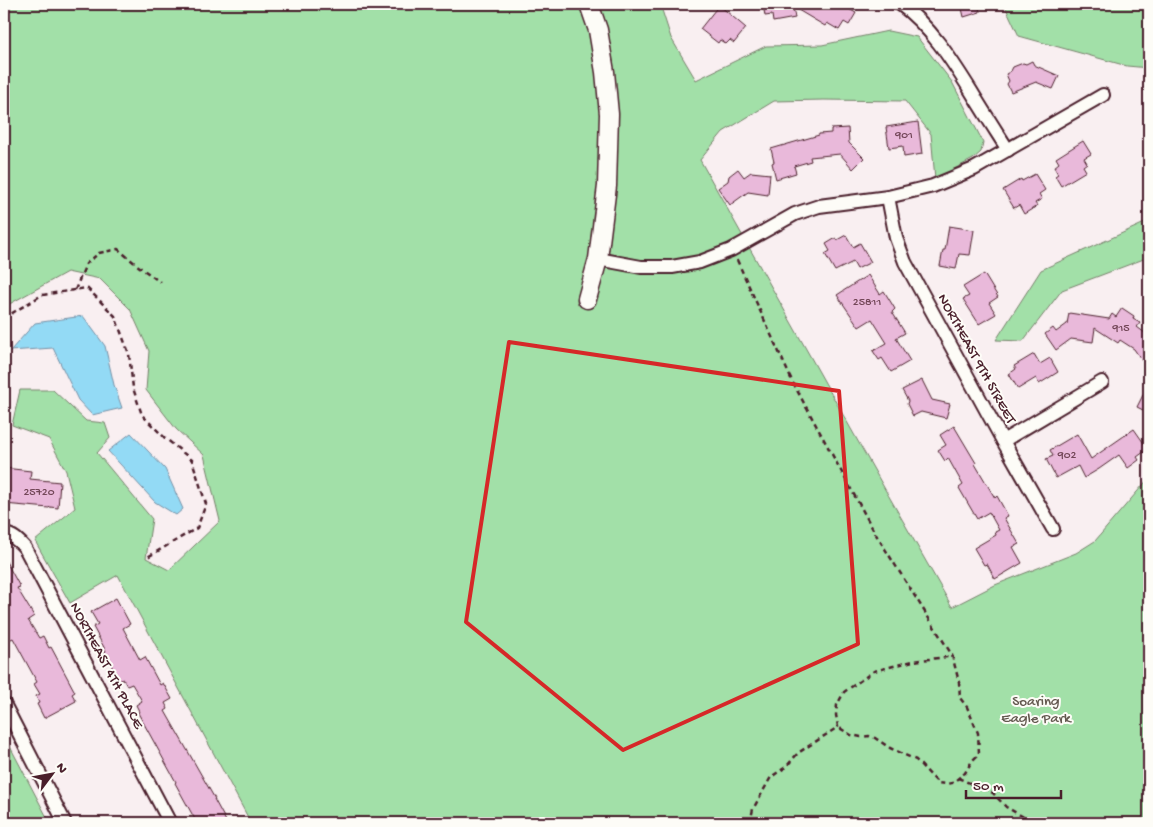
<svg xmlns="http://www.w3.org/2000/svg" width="1153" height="827" viewBox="0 0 1153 827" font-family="'Gochi Hand',sans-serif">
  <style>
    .green { fill: #a2e0a8; stroke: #76806a }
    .water { fill: #93daf5; stroke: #768fa4 }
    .building { fill: #e9b9da; stroke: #4a1f2b }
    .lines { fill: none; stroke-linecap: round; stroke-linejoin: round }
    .street-casing { stroke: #4a1f2b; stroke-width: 16 }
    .secondary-casing { stroke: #4a1f2b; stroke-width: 21 }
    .path { stroke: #4a1f2b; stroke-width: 2.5; stroke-dasharray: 5 4; stroke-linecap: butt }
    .street { stroke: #fdfcf7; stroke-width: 12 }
    .secondary { stroke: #fdfcf7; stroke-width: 18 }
    .marked { fill: none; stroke: #d62828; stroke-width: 4; stroke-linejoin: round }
    .labels { text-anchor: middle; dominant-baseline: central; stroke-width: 4; stroke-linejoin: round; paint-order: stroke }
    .number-label { font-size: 12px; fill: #724657 }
    .street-label { font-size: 15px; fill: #4a1f2b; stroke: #fdfcf7 }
    .park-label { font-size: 15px; fill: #645950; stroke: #fdfcf7 }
  </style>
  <rect width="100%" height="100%" fill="#f9eff1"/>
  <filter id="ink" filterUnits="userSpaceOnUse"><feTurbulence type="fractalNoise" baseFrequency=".02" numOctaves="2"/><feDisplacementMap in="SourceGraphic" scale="10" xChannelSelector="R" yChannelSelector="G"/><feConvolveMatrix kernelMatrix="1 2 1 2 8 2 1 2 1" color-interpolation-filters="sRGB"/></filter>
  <g filter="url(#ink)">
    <g class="green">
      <path d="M 4,4 L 660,4 L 671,38 L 696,80 L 766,46 L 822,45 L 888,31 L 917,37 L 952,82 L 983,142 L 981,152 L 973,159 L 935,179 L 931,134 L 905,101 L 824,100 L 774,101 L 723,132 L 700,160 C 784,309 867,459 952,607 L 995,585 L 1076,553 L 1095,541 L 1149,478 L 1149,823 L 251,823 L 118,575 L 70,603 L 35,541 L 75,508 L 66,471 L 49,439 L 12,425 L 20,390 L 53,390 L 86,421 L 105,423 L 110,438 L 97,453 L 152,519 L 146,558 L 169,570 L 220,521 L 204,455 L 176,429 L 146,390 L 149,351 L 130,309 L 100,279 L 67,272 L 4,307 Z"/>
      <path d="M 1004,4 L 1149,4 L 1149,68 L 1127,66 L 1019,36 Z"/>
      <path d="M 1149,221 L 1149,257 L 1062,290 L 1023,341 L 996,340 L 1041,270 Z"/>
      <path d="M 4,735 L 50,823 L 4,823 Z"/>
    </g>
    <g class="water">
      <path d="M 83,316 L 105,346 L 114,385 L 122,408 L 92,415 L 78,400 L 53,348 L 10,351 L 35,323 Z"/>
      <path d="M 131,433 L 165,469 L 183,509 L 176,515 L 155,502 L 108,451 Z"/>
    </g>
    <g class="building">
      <path d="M 763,4 L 840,4 L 856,13 L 849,25 L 844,22 L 839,30 L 827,23 L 825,26 L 793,7 L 795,18 L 773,22 L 772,15 L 765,16 Z"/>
      <path d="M 961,4 L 978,4 L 980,12 L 964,17 Z"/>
      <path d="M 719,5 L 746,28 L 734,43 L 730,40 L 726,44 L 720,40 L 718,43 L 700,29 Z"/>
      <path d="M 1032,61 L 1034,65 L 1059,76 L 1053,89 L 1036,82 L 1011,92 L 1007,84 L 1009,81 L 1006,74 L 1011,71 L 1013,67 L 1023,63 L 1026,64 Z"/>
      <path d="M 918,122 L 922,154 L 904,157 L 903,146 L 889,148 L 886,127 Z"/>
      <path d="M 848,128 L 849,143 L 864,158 L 853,169 L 840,154 L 810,157 L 811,161 L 794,166 L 796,173 L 776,179 L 772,163 L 774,162 L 771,149 L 819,135 L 819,134 L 831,133 L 831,129 Z"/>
      <path d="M 1083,141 L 1091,154 L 1084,158 L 1087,163 L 1083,166 L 1086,171 L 1061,186 L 1055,176 L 1058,174 L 1054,167 L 1059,163 L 1056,158 Z"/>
      <path d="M 738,169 L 744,177 L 751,172 L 770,174 L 768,195 L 748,192 L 730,205 L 718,188 L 728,181 L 729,176 Z"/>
      <path d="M 1035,174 L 1045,190 L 1039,194 L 1042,199 L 1035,203 L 1037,206 L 1024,214 L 1019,205 L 1014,208 L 1003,190 L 1021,179 L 1022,181 Z"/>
      <path d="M 949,226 L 974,230 L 970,255 L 959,254 L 956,269 L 940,266 L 943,250 L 945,250 Z"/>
      <path d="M 846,235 L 853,247 L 860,243 L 871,262 L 857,269 L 853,262 L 835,271 L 825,254 L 830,251 L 826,244 L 836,238 L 837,240 Z"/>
      <path d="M 984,274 L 998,297 L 989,303 L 996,314 L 979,324 L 963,299 L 969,296 L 963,287 Z"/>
      <path d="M 868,275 L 880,294 L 884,291 L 895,309 L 892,312 L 905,333 L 896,338 L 910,361 L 891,372 L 882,358 L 879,360 L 873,351 L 887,343 L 872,319 L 859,327 L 837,295 Z"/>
      <path d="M 1122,308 L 1134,316 L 1133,319 L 1140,323 L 1137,327 L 1149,336 L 1149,371 L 1134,349 L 1120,340 L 1118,343 L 1095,328 L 1093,342 L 1071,339 L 1056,350 L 1045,334 L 1053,328 L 1056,332 L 1067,324 L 1069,313 L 1109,319 L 1112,314 L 1116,317 Z"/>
      <path d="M 1034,354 L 1040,364 L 1050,358 L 1058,372 L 1039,384 L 1036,378 L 1018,389 L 1009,374 L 1016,369 L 1014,366 Z"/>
      <path d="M 922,380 L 932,400 L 950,404 L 946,418 L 921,412 L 913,416 L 907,404 L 908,401 L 902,390 Z"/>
      <path d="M 1149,383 L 1149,413 L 1137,407 Z"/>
      <path d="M 954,426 L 976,463 L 975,464 L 995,498 L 997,496 L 1008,516 L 1004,518 L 1019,544 L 1013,547 L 1022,563 L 995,579 L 987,564 L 984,565 L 974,548 L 996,535 L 995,532 L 999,530 L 989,512 L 977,519 L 959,488 L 963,485 L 948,458 L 945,461 L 938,450 L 946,445 L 940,435 Z"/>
      <path d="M 1134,429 L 1148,449 L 1137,457 L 1139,460 L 1128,468 L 1119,455 L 1099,469 L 1084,478 L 1078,466 L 1056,478 L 1046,459 L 1053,456 L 1050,450 L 1077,434 L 1091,459 Z"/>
      <path d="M 4,468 L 31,471 L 30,479 L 60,482 L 58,508 L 50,507 L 49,508 L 4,504 Z"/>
      <path d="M 4,558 L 20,587 L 17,588 L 34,616 L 28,620 L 39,638 L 43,636 L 49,648 L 51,647 L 75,692 L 72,694 L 76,701 L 44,718 L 37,704 L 39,703 L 36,696 L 40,694 L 34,684 L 37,682 L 13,638 L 9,640 L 4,631 Z"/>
      <path d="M 116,598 L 130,624 L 123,628 L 140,660 L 145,657 L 160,685 L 163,683 L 172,699 L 165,703 L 168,709 L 165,711 L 215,799 L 214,799 L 227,823 L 197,823 L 175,783 L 176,782 L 138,713 L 139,711 L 136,705 L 142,701 L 132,684 L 127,686 L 123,679 L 119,681 L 114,672 L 115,672 L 104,652 L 106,651 L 93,627 L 98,624 L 91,612 Z"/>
    </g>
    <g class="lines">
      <g class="street-casing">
        <g id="street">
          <path d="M 900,4 C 930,26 951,59 971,91 C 983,111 996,131 1008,150"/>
          <path d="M 888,197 L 896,238 L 905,262 L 1003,441 L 1053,529"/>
          <path d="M 598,259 L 641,267 L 672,267 L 700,262 L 731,250 L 795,214 L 819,206 L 888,197 L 933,186 L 974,169 L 1103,95"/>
          <path d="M 1003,441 L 1102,382"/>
          <path d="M 4,534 C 13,535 19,541 25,548 L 170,823"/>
          <path d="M 4,704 L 65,823"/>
        </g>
      </g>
      <g class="secondary-casing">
        <path id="secondary" d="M 587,299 L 598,259 L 607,186 L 609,114 L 605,72 L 598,30 L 589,4"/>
      </g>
      <g class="path">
        <path d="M 737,260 L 793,383 L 875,533 L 952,655 L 959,682 L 960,698 L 967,707 L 978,733 L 979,754 L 972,761 L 965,773 L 952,783 L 946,784 L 938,783 L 916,760 L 890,748 L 875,738 L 869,736 L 861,737 L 851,735 L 838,727"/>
        <path d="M 75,290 L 86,264 L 99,253 L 118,249 L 137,265 L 160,282"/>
        <path d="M 4,318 L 42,295 L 87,288 L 115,316 L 129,354 L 133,388 L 142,415 L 165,438 L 192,460 L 206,504 L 197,528 L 146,558"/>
        <path d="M 958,778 L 993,793 L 1006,807 L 1034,823"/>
        <path d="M 750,823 L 753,809 L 771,777 L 786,767 L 798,753 L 838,727 L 836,715 L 837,705 L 844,692 L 874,671 L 913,661 L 947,657 L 950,655 L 952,657"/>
      </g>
      <use href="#street" class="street"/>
      <use href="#secondary" class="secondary"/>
    </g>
  </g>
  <path class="marked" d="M 509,342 L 839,391 L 858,644 L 623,750 L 466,622 Z"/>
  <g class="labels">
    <g class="number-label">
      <text x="904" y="136">901</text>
      <text x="867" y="303">25811</text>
      <text x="1121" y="329">915</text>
      <text x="1067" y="456">902</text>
      <text x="39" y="493">25720</text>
    </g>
    <g class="street-label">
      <text transform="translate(976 359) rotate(61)">NORTHEAST 9TH STREET</text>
      <text transform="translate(106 666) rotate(62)">NORTHEAST 4TH PLACE</text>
    </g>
    <g class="park-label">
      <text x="1036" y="702">Soaring<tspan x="1036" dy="17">Eagle Park</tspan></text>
    </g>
  </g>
  <rect width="1153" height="827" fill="none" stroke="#fdfcf7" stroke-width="20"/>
  <rect x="10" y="10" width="1133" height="807" fill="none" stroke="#4a1f2b" stroke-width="2" filter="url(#ink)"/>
  <g transform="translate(52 774) rotate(58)" stroke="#fdfcf7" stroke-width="4" paint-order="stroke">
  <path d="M0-4L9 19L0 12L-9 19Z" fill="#4a1f2b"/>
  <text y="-8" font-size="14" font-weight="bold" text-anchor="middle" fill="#4a1f2b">N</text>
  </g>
  <path d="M966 790v8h95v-8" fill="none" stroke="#4a1f2b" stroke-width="2.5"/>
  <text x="973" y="790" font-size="15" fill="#4a1f2b" stroke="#fdfcf7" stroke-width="4" paint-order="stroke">50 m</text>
</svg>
